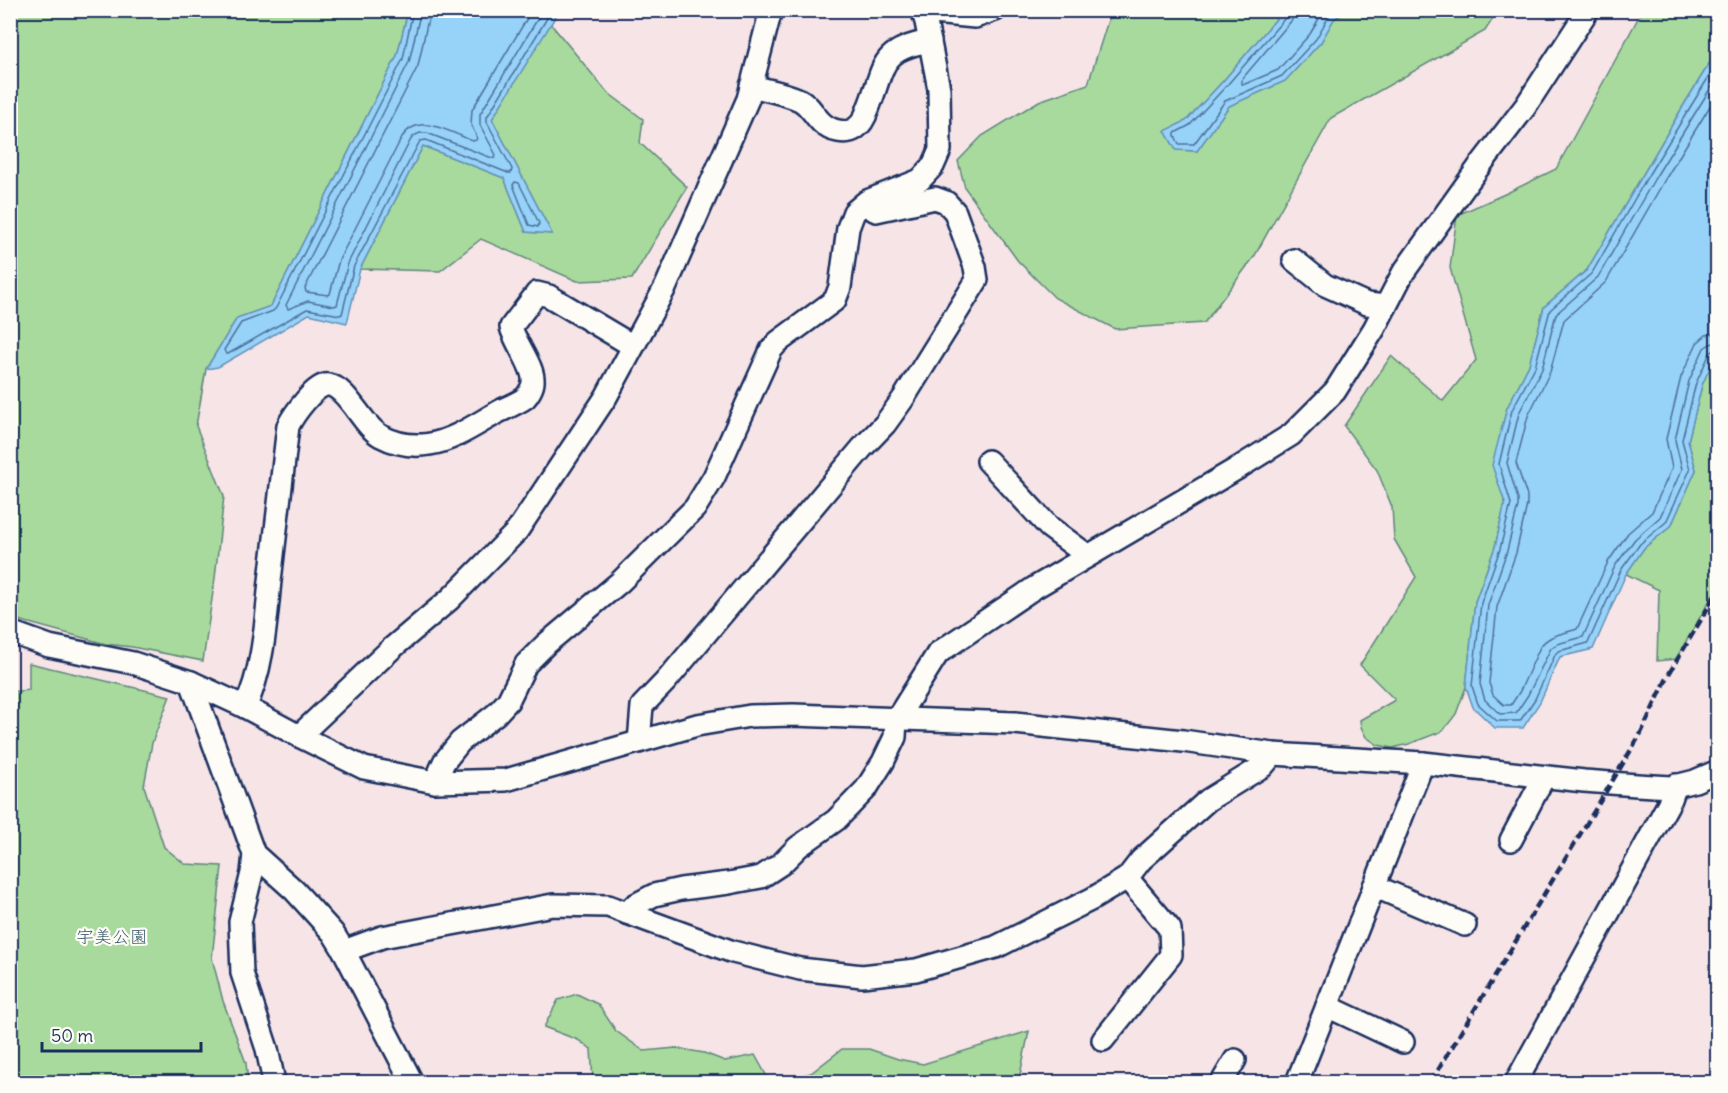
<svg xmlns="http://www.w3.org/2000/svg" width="1728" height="1093" viewBox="0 0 1728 1093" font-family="Delius,'Klee One',sans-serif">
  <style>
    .green { fill: #a7da9c; stroke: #61847d; stroke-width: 1.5 }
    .water { fill: #97d2f8; stroke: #6591ba; stroke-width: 1.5 }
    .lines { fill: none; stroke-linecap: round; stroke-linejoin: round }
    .shore { stroke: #4d709c; stroke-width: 1.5 }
    .minor-casing { stroke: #1b2f5e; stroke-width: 26 }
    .minor { stroke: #fdfcf7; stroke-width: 21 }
    .rail { stroke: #1b2f5e; stroke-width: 4.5; stroke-dasharray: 9 4.5; stroke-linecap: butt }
    .labels { text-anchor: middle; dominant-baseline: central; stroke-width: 4.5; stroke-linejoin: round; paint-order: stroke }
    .park-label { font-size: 18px; fill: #3e5a6e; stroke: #fdfcf7 }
  </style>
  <rect width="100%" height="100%" fill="#f6e4e7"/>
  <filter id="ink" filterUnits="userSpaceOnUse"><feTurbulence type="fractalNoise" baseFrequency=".0167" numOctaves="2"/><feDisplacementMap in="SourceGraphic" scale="12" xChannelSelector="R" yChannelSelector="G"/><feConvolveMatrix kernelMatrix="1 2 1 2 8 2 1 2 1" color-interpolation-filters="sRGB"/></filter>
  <g filter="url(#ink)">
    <g class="green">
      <path d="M 10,11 L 408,11 L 397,56 L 271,306 L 237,318 L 206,369 L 196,426 L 224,496 L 215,578 L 203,661 L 132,647 L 106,644 L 11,618 Z"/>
      <path d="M 1111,11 L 1283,11 L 1224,80 L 1186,121 L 1166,131 L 1176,150 L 1197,151 L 1229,106 L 1285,81 L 1321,42 L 1334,19 L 1347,11 L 1498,11 L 1485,31 L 1331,118 L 1254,257 L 1204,323 L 1115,329 L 1055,298 L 1018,261 L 965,188 L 958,161 L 982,136 L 1039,101 L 1088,84 Z"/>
      <path d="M 1642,11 L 1717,11 L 1717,51 L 1682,108 L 1587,270 L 1544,307 L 1529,365 L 1507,408 L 1493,464 L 1505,503 L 1495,547 L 1475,602 L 1466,687 L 1456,714 L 1443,731 L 1409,744 L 1393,748 L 1378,745 L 1366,737 L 1361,727 L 1360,720 L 1395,700 L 1360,665 L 1416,577 L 1394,539 L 1392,507 L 1377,470 L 1344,426 L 1391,356 L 1443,401 L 1476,360 L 1450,268 L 1457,215 L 1507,193 L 1556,169 Z"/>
      <path d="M 550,23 L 607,92 L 643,119 L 640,143 L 687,187 L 632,279 L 577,281 L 481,239 L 440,271 L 360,269 L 423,146 L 504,178 L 526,232 L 552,234 L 492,119 Z"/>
      <path d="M 1717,350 L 1717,588 L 1676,659 L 1657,661 L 1659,590 L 1626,574 L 1644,548 L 1671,526 L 1696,470 L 1688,441 L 1702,385 Z"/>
      <path d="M 29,663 L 170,696 L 152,743 L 144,786 L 164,847 L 185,864 L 222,866 L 212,958 L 223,1001 L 246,1063 L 248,1082 L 11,1082 L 10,692 L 29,690 Z"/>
      <path d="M 577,994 L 598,1004 L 616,1031 L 644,1051 L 676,1048 L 704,1053 L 725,1061 L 755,1055 L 770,1082 L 593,1082 L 591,1049 L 578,1040 L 544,1027 L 558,1000 Z"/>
      <path d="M 1029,1031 L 1019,1080 L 1017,1082 L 774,1082 L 811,1073 L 842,1049 L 869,1049 L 898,1059 L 923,1064 Z"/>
    </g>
    <g class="water">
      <path d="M 408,11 L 559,11 L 492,119 L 552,234 L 526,232 L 504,178 L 423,146 L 360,269 L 347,323 L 309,314 L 218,367 L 206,369 L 237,318 L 271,306 L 397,56 Z"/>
      <path d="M 1283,11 L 1347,11 L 1334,19 L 1321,42 L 1285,81 L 1229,106 L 1197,151 L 1176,150 L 1165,131 L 1186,121 L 1224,80 Z"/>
      <path d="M 1717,51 L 1718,350 L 1702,385 L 1688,441 L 1696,470 L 1671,526 L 1644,548 L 1626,574 L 1593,649 L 1560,657 L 1540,702 L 1523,728 L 1495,728 L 1473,707 L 1466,687 L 1475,602 L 1495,547 L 1505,503 L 1492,465 L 1507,408 L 1529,365 L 1544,307 L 1587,270 L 1682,108 Z"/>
    </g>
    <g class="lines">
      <g class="shore">
        <path d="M 413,10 L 403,59 L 276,308 L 273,311 L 241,323 L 224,350 L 226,354 L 228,354 L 307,309 L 340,315 L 342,314 L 354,266 L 420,141 L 426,140 L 508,173 L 511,173 L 512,169 L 487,122 L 487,117 L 552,10"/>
        <path d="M 421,10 L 409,62 L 286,305 L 288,309 L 308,301 L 334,306 L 337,305 L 348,263 L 410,141 C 414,134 420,132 427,133 L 492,158 L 495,158 L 496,155 L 480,125 L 480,114 L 543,10"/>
        <path d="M 430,10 L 418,66 L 305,288 L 306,292 L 328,295 L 330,294 L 339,260 L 402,137 C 419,111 451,133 473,141 L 476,140 L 477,138 L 471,124 L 472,110 L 532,10"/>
        <path d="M 1287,10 L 1286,17 L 1228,84 L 1190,125 L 1175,133 L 1175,136 L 1179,144 L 1194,144 L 1225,101 L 1282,76 L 1316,39 L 1329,16 L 1336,10"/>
        <path d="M 1295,10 L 1292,20 L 1242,79 L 1242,84 L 1245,84 L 1278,70 L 1310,34 L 1324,10"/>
        <path d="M 1718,62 L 1649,174 L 1592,273 L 1550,310 L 1535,367 L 1512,410 L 1499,464 L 1511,504 L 1500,549 L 1481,603 L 1472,686 L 1478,704 L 1497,721 L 1520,721 L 1535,699 L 1556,653 L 1559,651 L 1588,643 L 1621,570 L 1640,544 L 1666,522 L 1690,470 L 1682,440 L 1696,383 L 1710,353 L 1713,351 L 1718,350"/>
        <path d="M 1718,76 L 1655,178 L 1598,277 L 1556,314 L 1542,369 L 1519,413 L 1507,463 L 1518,499 L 1518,506 L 1507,551 L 1488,605 L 1480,684 L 1485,700 L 1500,714 L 1516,713 L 1528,695 L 1551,648 L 1557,644 L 1583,637 L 1615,566 L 1635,539 L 1660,517 L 1682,469 L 1675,440 L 1689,381 L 1704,348 L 1710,344 L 1718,342"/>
        <path d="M 1718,93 L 1663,183 L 1606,282 L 1564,320 L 1550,372 L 1528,416 L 1516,463 L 1527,496 L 1527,505 L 1516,553 L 1497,607 L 1489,683 L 1493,695 L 1504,705 L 1511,705 L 1520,691 L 1540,647 C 1549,634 1563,634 1577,629 L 1608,562 L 1628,533 L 1652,512 L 1672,468 L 1666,439 L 1681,377 L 1697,343 L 1706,335 L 1718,333"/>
        <path d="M 515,182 L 519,183 L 539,223 L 538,227 L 529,225 L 513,185 Z"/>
      </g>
      <g class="minor-casing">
        <g id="minor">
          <path d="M 923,12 L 975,17 L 995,10"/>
          <path d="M 751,86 C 767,90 785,93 800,100 C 810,105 814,116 822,123 C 830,131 847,135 856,128 C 862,124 866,115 868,109 C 885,67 878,50 930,41"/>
          <path d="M 1294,260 L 1325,285 L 1367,304 L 1386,306"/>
          <path d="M 988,461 L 1049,527 L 1088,556"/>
          <path d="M 10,632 L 49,646 L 133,663 L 191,682 L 245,707 L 299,736 L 364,768 L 435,782 L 506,780 L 697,725 L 750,716 L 793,715 L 1015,723 L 1183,741 L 1273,754 L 1423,763 L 1584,781 L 1637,785 L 1671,787 L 1695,781 L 1718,771"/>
          <path d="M 191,682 L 254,854 L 294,890 L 333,933 L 344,951 L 412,1082"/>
          <path d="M 245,707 C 263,671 266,621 270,581 C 276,529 282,478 288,426 C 293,416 316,382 329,385 C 348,388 363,427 381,436 C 396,444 412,447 430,444 C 455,440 478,423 500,411 C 508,407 518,403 525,398 C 528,395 533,387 533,382 C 535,368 515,343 511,327 L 537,293 L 549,296 L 633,346"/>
          <path d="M 299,736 L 391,649 L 450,599 L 517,531 L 606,397 L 666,286 L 748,99 L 771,10"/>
          <path d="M 639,742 L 642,706 L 666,681 L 862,448 L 885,424 L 903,399 L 977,280 L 975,267 L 955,212 L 946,202 L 935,198 L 876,211 L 864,204"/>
          <path d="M 435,782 L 444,762 L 460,742 L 496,714 L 508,701 L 526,664 L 546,644 L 620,582 L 695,508 L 714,477 L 771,350 L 778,342 L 835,300 L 840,287 L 848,228 L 854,212 L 867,201 L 920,180 L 933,166 L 940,150 L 939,89 L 926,22 L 922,10"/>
          <path d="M 1511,840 L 1544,777"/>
          <path d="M 254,854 L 252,873 L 240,922 L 242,973 L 267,1049 L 274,1082"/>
          <path d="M 1374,886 L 1465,925"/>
          <path d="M 627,913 L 635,905 L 654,895 L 681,889 L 729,883 L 761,877 L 781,864 L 798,847 L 836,820 L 866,789 L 883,762 L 895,737 L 896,720 L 938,653 L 1034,588 L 1238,468 L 1291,435 L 1335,391 L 1374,329 L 1403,273 L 1478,168 L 1525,107 L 1588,10"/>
          <path d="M 344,951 L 382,937 L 553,905 L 608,906 L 733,952 L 800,969 L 862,976 L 916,970 L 996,947 L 1092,899 L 1127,878 L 1141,860 L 1208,800 L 1263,766 L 1273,754"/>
          <path d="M 1327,1006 L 1403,1042"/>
          <path d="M 1103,1040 L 1171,955 L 1170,929 L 1127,878"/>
          <path d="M 1222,1082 L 1235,1060"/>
          <path d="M 1297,1082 L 1423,763"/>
          <path d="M 1516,1082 L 1671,799 L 1676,785"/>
        </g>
      </g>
      <use href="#minor" class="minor"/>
      <path class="rail" d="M 1431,1082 L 1640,735 L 1670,672 L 1718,591"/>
    </g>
  </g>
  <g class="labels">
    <g class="park-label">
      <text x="112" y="936">宇美公園</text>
    </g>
  </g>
  <rect width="1728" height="1093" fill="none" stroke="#fdfcf7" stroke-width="36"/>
  <rect x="18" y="18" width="1692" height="1057" fill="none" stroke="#1b2f5e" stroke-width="2" filter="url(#ink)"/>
  <path d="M42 1042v9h159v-9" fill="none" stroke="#1b2f5e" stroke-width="3"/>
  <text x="51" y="1042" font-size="18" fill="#1b2f5e" stroke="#fdfcf7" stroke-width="4.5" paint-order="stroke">50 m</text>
</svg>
